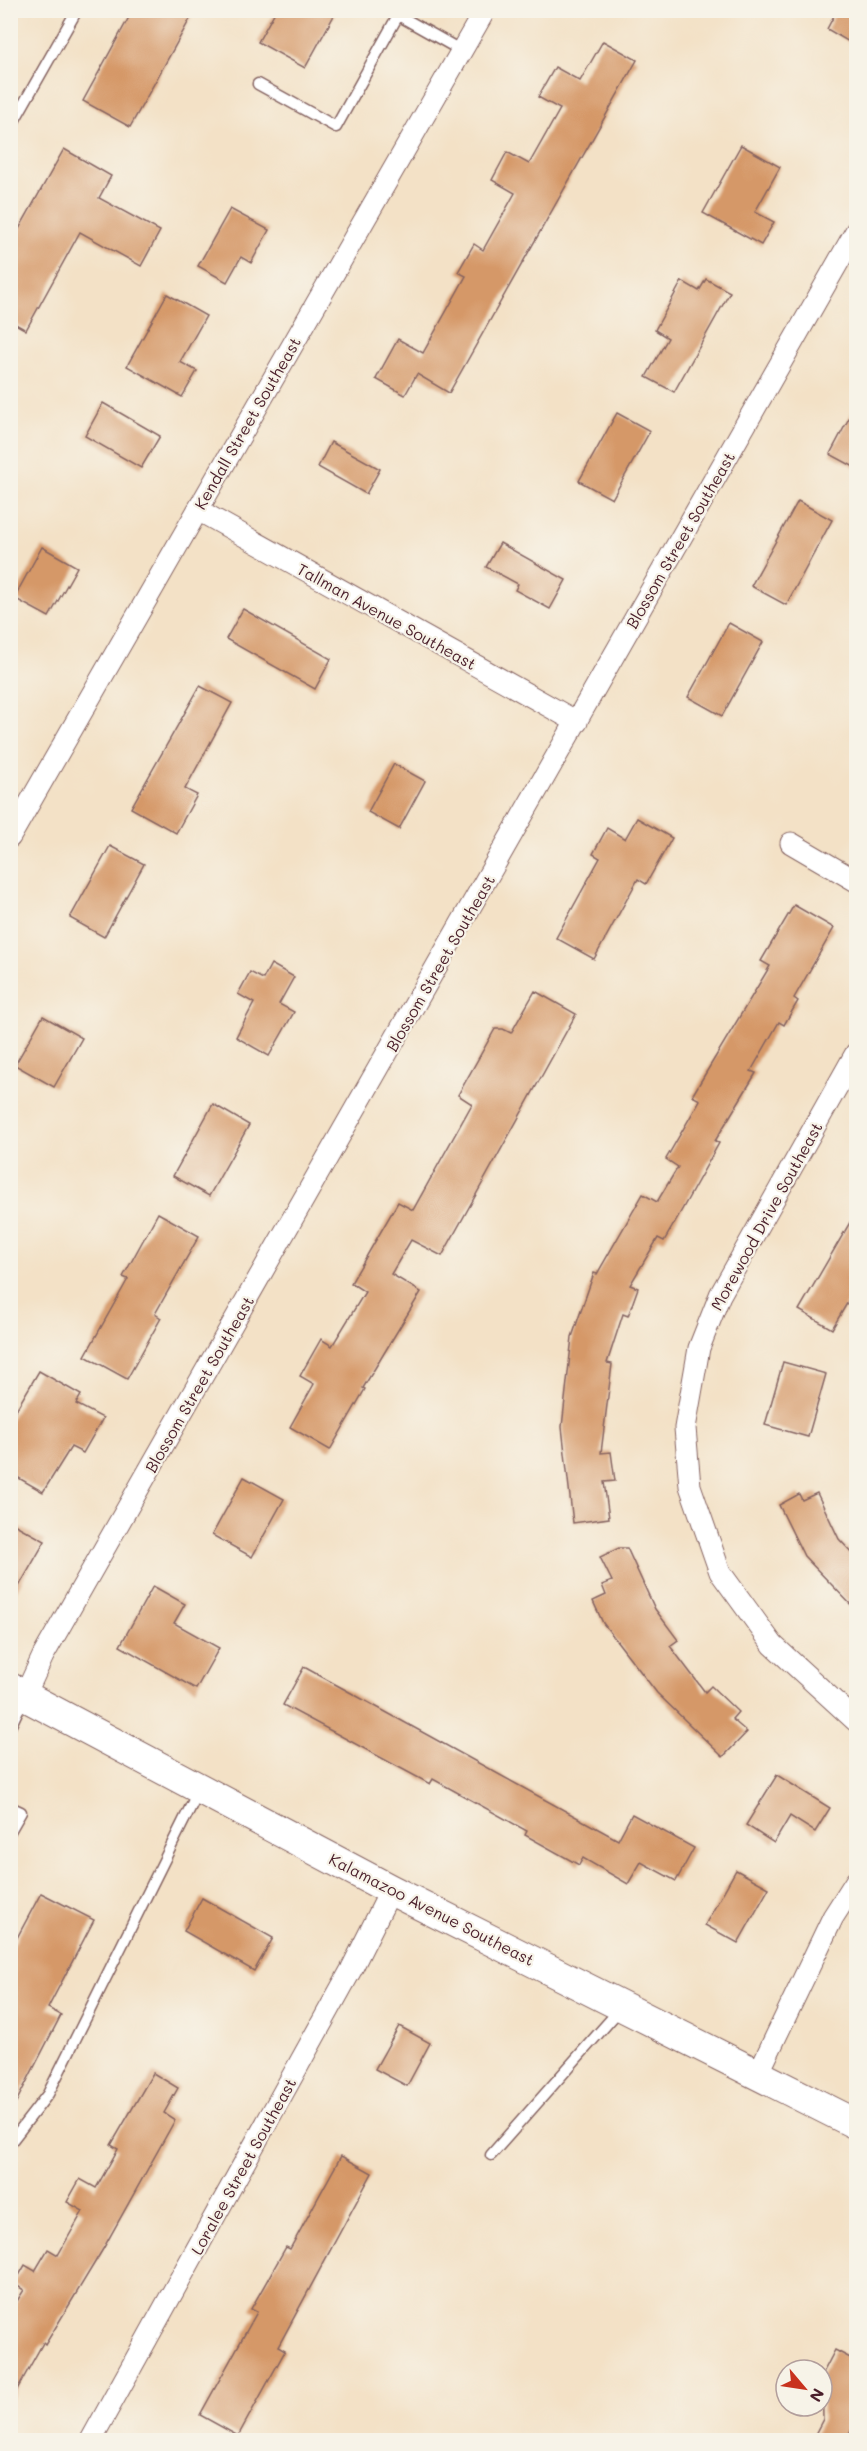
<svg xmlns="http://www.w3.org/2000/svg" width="867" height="2451" viewBox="0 0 867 2451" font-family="Mali,sans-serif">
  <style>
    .building { fill: #d59868 }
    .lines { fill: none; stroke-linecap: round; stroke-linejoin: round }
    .service-casing { stroke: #856361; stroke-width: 13 }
    .minor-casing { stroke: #856361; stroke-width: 23 }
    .secondary-casing { stroke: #856361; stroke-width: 32 }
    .service { stroke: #fff; stroke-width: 10 }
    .minor { stroke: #fff; stroke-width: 21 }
    .secondary { stroke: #fff; stroke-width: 30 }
    .labels { text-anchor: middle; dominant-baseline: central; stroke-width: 4.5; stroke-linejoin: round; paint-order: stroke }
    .street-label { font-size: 16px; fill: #4a1f2b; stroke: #f7f3e8 }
  </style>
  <rect width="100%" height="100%" fill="#f7f3e8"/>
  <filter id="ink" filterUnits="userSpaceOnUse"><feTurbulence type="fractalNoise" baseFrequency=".0167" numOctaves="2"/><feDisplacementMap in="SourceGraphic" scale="12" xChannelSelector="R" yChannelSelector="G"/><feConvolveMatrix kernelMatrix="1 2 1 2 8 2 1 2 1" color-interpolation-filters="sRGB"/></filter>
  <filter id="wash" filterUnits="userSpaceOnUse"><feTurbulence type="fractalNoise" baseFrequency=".008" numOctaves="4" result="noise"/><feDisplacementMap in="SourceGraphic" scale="24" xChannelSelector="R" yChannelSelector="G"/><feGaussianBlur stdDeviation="1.35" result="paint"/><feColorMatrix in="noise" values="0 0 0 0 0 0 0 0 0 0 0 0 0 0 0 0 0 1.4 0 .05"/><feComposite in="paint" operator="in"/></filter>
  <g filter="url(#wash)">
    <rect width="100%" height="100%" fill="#f3e1c6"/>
    <g id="blocks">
      <g class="building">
        <path d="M 133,10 L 195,10 L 130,127 L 83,101 Z"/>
        <path d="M 276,10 L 337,10 L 305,68 L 258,42 Z"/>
        <path d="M 837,10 L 856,10 L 856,46 L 827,29 Z"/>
        <path d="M 603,41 L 637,60 L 449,393 L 417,374 L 405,395 L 376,379 L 398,339 L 423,353 L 466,276 L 458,272 L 474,244 L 483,250 L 515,193 L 492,180 L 507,152 L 529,164 L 560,109 L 538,97 L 555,67 L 580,81 Z"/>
        <path d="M 741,145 L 780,167 L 755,212 L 774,222 L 761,245 L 703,213 Z"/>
        <path d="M 64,149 L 111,176 L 99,198 L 160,231 L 141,266 L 80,232 L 26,330 L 10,321 L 10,245 Z"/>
        <path d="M 230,209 L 269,230 L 251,263 L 241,257 L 227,282 L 198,266 Z"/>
        <path d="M 706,279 L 730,292 L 674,392 L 646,377 L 668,338 L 655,330 L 682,281 L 699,291 Z"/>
        <path d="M 167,294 L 206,316 L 180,362 L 197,371 L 182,397 L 127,366 Z"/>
        <path d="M 103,403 L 160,436 L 141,468 L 85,436 Z"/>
        <path d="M 856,405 L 856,468 L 830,454 Z"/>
        <path d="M 617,413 L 650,431 L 612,499 L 579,481 Z"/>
        <path d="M 331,442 L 380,469 L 366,494 L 318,467 Z"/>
        <path d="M 798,501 L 832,520 L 786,605 L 751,586 Z"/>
        <path d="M 500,543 L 566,580 L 550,609 L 515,590 L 518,584 L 486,567 Z"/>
        <path d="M 42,547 L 77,567 L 49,617 L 14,598 Z"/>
        <path d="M 243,609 L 331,659 L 315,689 L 226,639 Z"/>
        <path d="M 729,623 L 763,642 L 722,716 L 688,697 Z"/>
        <path d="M 200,686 L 232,703 L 185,789 L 197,795 L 176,833 L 131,808 Z"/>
        <path d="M 394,764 L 425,781 L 399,829 L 368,812 Z"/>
        <path d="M 637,818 L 672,838 L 646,884 L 638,879 L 594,959 L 556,938 L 600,858 L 593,854 L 607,828 L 625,839 Z"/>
        <path d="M 110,846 L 144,864 L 104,937 L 70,918 Z"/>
        <path d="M 794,905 L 834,928 L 794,998 L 798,1001 L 784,1025 L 779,1022 L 751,1071 L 756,1073 L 715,1141 L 719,1143 L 679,1215 L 664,1241 L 658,1238 L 630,1285 L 638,1288 L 628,1316 L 623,1314 L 607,1363 L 612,1364 L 601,1453 L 611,1452 L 615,1481 L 604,1482 L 609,1518 L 573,1523 L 562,1427 L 572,1337 L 594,1273 L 597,1274 L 643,1194 L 657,1202 L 678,1167 L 666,1159 L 700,1100 L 692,1096 L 770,966 L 761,961 Z"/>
        <path d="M 271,964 L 294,977 L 279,1004 L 294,1012 L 269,1056 L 236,1037 L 254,1003 L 238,994 L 250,972 L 263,979 Z"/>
        <path d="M 535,991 L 576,1014 L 442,1256 L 411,1240 L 391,1274 L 421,1292 L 363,1388 L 365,1389 L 330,1450 L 290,1427 L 314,1384 L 300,1376 L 321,1339 L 332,1346 L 365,1292 L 351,1283 L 398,1202 L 413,1210 L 472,1104 L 458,1095 L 495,1029 L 503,1029 L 511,1033 Z"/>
        <path d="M 43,1016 L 82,1038 L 54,1087 L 15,1065 Z"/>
        <path d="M 213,1104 L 249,1125 L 209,1196 L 173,1176 Z"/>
        <path d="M 856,1212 L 856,1288 L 832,1329 L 799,1310 Z"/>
        <path d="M 158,1213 L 199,1236 L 155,1314 L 161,1318 L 127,1379 L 85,1356 L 128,1279 L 123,1277 Z"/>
        <path d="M 783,1362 L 826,1374 L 808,1437 L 765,1425 Z"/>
        <path d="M 39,1371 L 81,1395 L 76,1404 L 103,1418 L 83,1453 L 71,1447 L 43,1492 L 10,1473 L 10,1420 Z"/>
        <path d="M 244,1477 L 284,1499 L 252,1557 L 212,1535 Z"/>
        <path d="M 817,1493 L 839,1539 L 856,1557 L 856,1610 L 804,1556 L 779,1505 L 799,1494 L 802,1500 Z"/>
        <path d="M 10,1522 L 45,1541 L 10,1602 Z"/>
        <path d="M 619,1548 L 627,1548 L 655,1609 L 678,1640 L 670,1646 L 705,1692 L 711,1686 L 738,1712 L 732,1719 L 747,1732 L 723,1757 L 657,1693 L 603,1623 L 593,1601 L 606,1595 L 602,1585 L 612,1581 L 600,1557 Z"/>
        <path d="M 153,1586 L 185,1604 L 174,1623 L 219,1648 L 196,1689 L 120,1646 Z"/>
        <path d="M 304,1667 L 618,1840 L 632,1814 L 694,1848 L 676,1881 L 641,1862 L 628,1884 L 583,1858 L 579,1865 L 525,1835 L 527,1831 L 433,1779 L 430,1784 L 283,1705 Z"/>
        <path d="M 777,1775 L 830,1808 L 815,1832 L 790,1816 L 774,1843 L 746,1825 Z"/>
        <path d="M 736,1870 L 769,1888 L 738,1943 L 705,1925 Z"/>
        <path d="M 41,1893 L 94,1920 L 48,2008 L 61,2015 L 10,2114 L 10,1951 Z"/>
        <path d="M 202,1898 L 273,1938 L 254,1971 L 184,1931 Z"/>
        <path d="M 399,2026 L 430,2043 L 407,2086 L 375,2069 Z"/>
        <path d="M 153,2073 L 178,2088 L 164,2113 L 175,2120 L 103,2249 L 45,2345 L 43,2343 L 10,2402 L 10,2312 L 24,2290 L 14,2284 L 25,2265 L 35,2271 L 48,2249 L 58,2255 L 83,2211 L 67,2202 L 80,2179 L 96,2188 L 118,2149 L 111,2145 Z"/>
        <path d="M 341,2156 L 372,2173 L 278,2347 L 285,2351 L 238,2436 L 200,2415 L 257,2312 L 251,2309 L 286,2247 L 290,2249 Z"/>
        <path d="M 835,2350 L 856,2361 L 856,2420 L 846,2440 L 812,2440 L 823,2419 L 822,2375 Z"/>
      </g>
    </g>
  </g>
  <g filter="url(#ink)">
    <use href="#blocks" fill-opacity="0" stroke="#856361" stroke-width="1.5"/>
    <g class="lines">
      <g class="service-casing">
        <g id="service">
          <path d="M 398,15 L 462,51"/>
          <path d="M 258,84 L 336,127 L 401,10"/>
          <path d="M 10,128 L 77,10"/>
          <path d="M 10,1727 L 24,1697"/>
          <path d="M 10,1807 L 21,1812 L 10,1831"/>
          <path d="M 10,2143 L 48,2094 L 199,1790"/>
          <path d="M 491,2155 L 621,2008"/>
        </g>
      </g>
      <g class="minor-casing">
        <g id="minor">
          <path d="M 198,510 L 577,722"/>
          <path d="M 10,837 L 485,10"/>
          <path d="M 791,843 L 856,881"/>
          <path d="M 856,1053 L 720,1295 L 699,1348 L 685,1428 L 690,1486 L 720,1572 L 773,1645 L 856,1721"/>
          <path d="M 25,1695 L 43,1656 L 856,231"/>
          <path d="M 758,2074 L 833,1917 L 856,1881"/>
          <path d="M 91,2440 L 351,1970 L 391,1890"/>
        </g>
      </g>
      <g class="secondary-casing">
        <path id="secondary" d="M 10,1688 L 391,1890 L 856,2124"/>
      </g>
      <use href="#service" class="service"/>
      <use href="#minor" class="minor"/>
      <use href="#secondary" class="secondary"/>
    </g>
  </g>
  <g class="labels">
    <g class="street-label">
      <text transform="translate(247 423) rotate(-60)">Kendall Street Southeast</text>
      <text transform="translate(680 540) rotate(-60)">Blossom Street Southeast</text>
      <text transform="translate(387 616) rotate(29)">Tallman Avenue Southeast</text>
      <text transform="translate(440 963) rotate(-60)">Blossom Street Southeast</text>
      <text transform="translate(766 1216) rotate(-61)">Morewood Drive Southeast</text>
      <text transform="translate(199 1384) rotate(-60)">Blossom Street Southeast</text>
      <text transform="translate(432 1909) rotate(27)">Kalamazoo Avenue Southeast</text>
      <text transform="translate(243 2166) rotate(-61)">Loralee Street Southeast</text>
    </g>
  </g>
  <rect width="867" height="2451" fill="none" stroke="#f7f3e8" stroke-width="36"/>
  <g transform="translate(804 2388) rotate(119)"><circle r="28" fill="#f7f3e8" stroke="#b29e9c" stroke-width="1.5"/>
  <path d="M0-4.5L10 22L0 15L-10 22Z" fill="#c8321e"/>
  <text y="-9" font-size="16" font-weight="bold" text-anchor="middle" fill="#4a1f2b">N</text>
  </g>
</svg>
